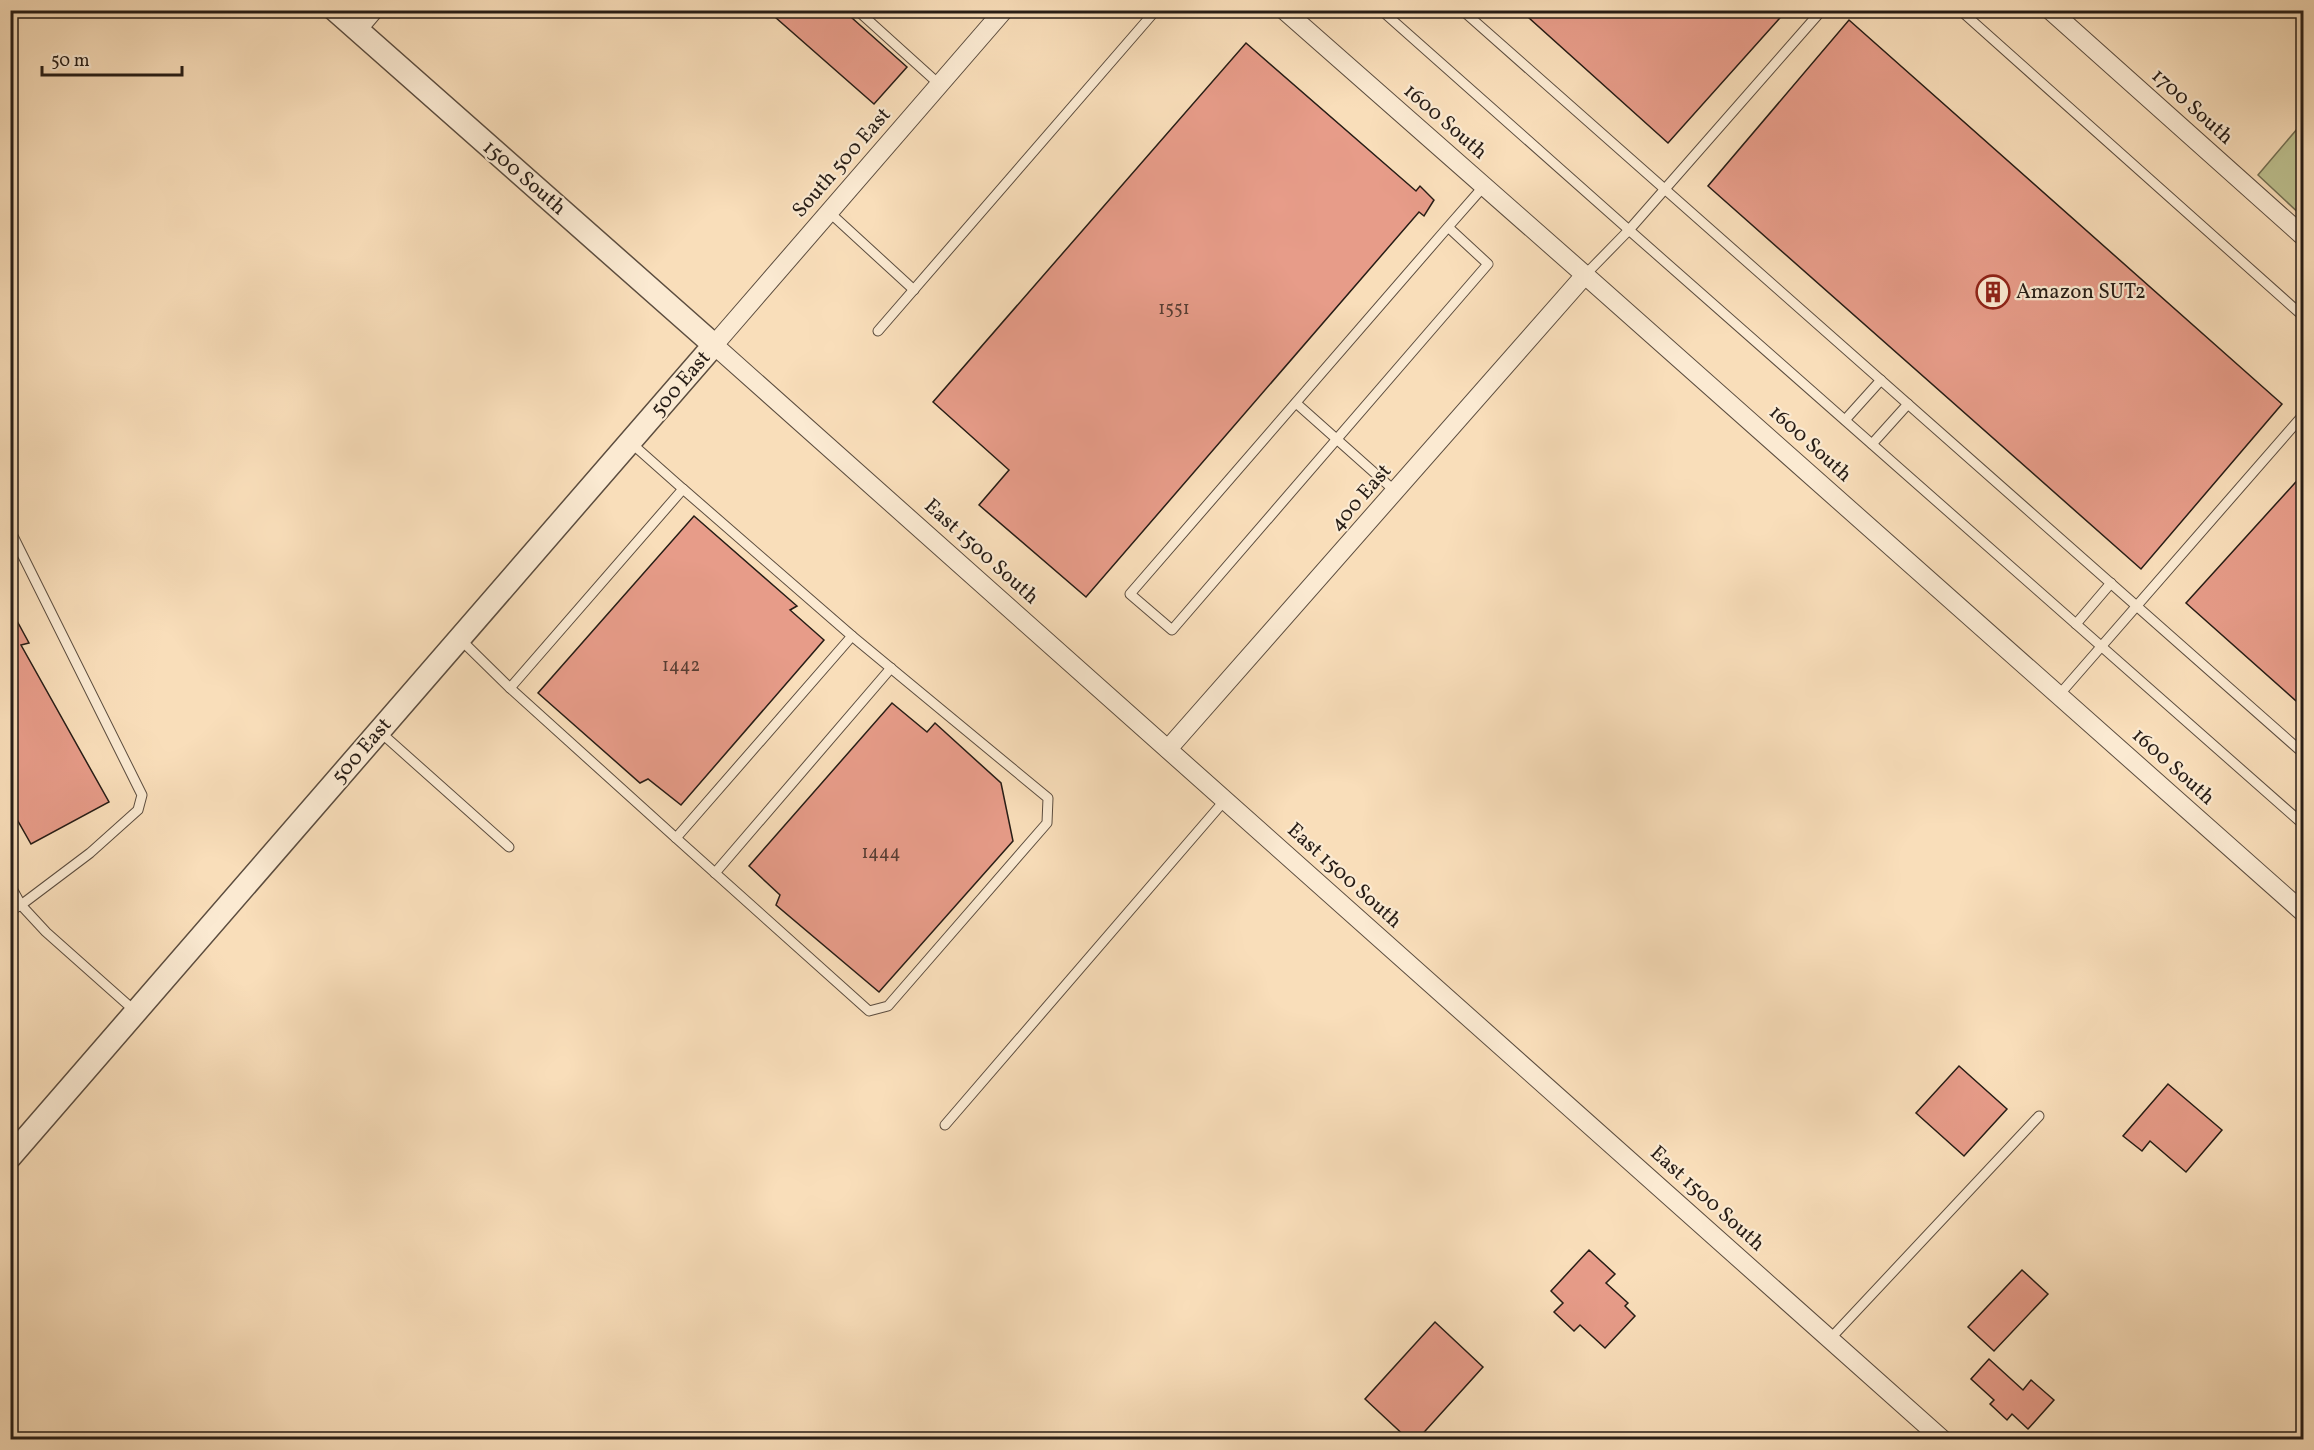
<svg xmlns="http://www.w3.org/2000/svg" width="2314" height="1450" viewBox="0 0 2314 1450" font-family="Vollkorn,serif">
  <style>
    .green { fill: #bdc190; stroke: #726f53; stroke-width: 1.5 }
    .building { fill: #e79c89; stroke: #271d16; stroke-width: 1.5 }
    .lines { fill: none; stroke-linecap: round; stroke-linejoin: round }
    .service-casing { stroke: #5c4d3f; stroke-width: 11 }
    .minor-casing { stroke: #5c4d3f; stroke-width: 20 }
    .tertiary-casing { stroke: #5c4d3f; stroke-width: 25 }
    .service { stroke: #fbead2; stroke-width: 9 }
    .minor { stroke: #fbead2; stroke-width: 18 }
    .tertiary { stroke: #fbead2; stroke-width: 22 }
    .labels { text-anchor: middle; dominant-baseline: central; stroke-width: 4.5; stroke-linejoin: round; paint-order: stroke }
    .number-label { font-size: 18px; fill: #573d33 }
    .street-label { font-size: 21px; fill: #271d16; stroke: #fbead2 }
    .poi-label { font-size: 21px; fill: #271d16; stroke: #fbead2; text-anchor: start }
  </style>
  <rect width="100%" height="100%" fill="#f9deba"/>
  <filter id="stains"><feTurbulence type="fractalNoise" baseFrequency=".00333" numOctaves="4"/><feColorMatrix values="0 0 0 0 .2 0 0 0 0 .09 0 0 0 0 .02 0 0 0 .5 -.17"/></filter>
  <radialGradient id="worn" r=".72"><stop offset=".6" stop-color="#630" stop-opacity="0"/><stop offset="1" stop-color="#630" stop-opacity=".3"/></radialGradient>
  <path class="green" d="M 2303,122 L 2303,217 L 2258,175 Z"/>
  <g class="building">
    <path d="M 767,10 L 843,10 L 907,67 L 874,104 Z"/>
    <path d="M 1520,10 L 1787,10 L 1668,143 Z"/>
    <path d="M 1849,20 L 2282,404 L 2141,569 L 1708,186 Z"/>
    <path d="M 1246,43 L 1416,191 L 1420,186 L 1434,200 L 1424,216 L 1419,212 L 1086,597 L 979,505 L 1009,470 L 933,402 Z"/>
    <path d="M 2304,473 L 2304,708 L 2186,603 Z"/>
    <path d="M 694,516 L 797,606 L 790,610 L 824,640 L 681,805 L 648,779 L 640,783 L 538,693 Z"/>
    <path d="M 10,608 L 29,643 L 21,645 L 109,802 L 31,844 L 10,807 Z"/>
    <path d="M 892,703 L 927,732 L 935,723 L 1001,783 L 1013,841 L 879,992 L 776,905 L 780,895 L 749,866 Z"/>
    <path d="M 1959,1066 L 2007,1109 L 1964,1156 L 1916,1113 Z"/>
    <path d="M 2168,1084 L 2222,1130 L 2186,1172 L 2150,1141 L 2142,1151 L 2123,1136 Z"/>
    <path d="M 1589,1250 L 1615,1274 L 1606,1283 L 1628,1303 L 1625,1306 L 1635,1316 L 1605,1348 L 1580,1325 L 1574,1331 L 1554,1312 L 1563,1303 L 1551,1291 Z"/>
    <path d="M 2022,1270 L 2048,1294 L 1994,1351 L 1968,1327 Z"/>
    <path d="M 1435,1322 L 1483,1367 L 1417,1440 L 1409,1440 L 1365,1399 Z"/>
    <path d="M 1989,1359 L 2023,1390 L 2031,1380 L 2054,1400 L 2028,1429 L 2012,1414 L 2007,1420 L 1990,1404 L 1994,1400 L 1971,1379 Z"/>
  </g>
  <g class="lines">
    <g class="service-casing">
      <g id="service">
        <path d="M 857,10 L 940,85"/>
        <path d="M 1381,10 L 1629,230 L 1822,10"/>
        <path d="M 1462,10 L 2304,754"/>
        <path d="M 1960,10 L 2304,317"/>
        <path d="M 829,212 L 914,290"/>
        <path d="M 1448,227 L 1488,264 L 1172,630 L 1130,594 L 1448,227 L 1484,186"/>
        <path d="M 1585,275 L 1629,230 L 2304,825"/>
        <path d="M 878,331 L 1156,10"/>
        <path d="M 1296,403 L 1396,492"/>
        <path d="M 1845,420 L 1881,380"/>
        <path d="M 1872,444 L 1908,404"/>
        <path d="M 10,530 L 142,795 L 138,810 L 90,853 L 21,905 L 10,885"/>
        <path d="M 2076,624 L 2111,583"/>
        <path d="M 460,639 L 510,688 L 683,489 L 630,442"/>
        <path d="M 510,688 L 676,838 L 852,636 L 683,489"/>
        <path d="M 2059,695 L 2304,414"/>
        <path d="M 379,731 L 509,847"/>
        <path d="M 676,838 L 869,1011 L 888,1006 L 1047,823 L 1048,798 L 852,636"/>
        <path d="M 715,873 L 891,668"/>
        <path d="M 10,911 L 21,905 L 46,932 L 136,1012"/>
        <path d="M 945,1125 L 1225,800"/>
        <path d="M 1830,1339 L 2039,1116"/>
      </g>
    </g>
    <g class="minor-casing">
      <g id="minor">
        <path d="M 1004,10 L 714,345 L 1943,1440"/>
        <path d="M 1284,10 L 1585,275 L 2304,913"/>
        <path d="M 2050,10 L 2304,237"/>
        <path d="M 357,30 L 374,10"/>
        <path d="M 1168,749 L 1585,275"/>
      </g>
    </g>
    <g class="tertiary-casing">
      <path id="tertiary" d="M 10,1157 L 714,345 L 335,10"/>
    </g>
    <use href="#service" class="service"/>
    <use href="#minor" class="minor"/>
    <use href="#tertiary" class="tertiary"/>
  </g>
  <defs>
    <g id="building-ring" transform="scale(1.725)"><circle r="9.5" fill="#fbead2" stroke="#8f2418" stroke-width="1.5"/><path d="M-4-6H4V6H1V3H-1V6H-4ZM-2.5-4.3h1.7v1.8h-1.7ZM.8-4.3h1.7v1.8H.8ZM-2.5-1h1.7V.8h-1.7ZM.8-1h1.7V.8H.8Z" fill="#8f2418"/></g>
  </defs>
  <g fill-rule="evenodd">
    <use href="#building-ring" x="1993" y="292"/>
  </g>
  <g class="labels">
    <g class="number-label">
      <text x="1174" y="309">1551</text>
      <text x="681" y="666">1442</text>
      <text x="881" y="853">1444</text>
    </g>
    <g class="street-label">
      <text transform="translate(2192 107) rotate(42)">1700 South</text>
      <text transform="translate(1445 122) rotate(41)">1600 South</text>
      <text transform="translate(842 163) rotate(-49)">South 500 East</text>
      <text transform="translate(524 178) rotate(41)">1500 South</text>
      <text transform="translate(681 384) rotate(-49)">500 East</text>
      <text transform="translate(1810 444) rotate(42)">1600 South</text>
      <text transform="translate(1361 498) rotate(-49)">400 East</text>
      <text transform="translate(981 552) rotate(42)">East 1500 South</text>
      <text transform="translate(362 751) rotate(-49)">500 East</text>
      <text transform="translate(2173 767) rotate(42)">1600 South</text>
      <text transform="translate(1344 876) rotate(42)">East 1500 South</text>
      <text transform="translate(1707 1199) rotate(42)">East 1500 South</text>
    </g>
    <g class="poi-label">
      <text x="2016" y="292">Amazon SUT2</text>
    </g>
  </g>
  <rect width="2314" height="1450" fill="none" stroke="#f9deba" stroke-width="36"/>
  <rect x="12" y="12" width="2290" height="1426" fill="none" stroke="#271d16" stroke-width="3"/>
  <rect x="18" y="18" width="2278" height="1414" fill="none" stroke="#271d16" stroke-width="1.5"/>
  <path d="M42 66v9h140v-9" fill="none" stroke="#271d16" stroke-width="3"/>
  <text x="51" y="66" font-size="18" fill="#271d16" stroke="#fbead2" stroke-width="4.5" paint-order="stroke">50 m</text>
  <rect width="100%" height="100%" filter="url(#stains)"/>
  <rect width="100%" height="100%" fill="url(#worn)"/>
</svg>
